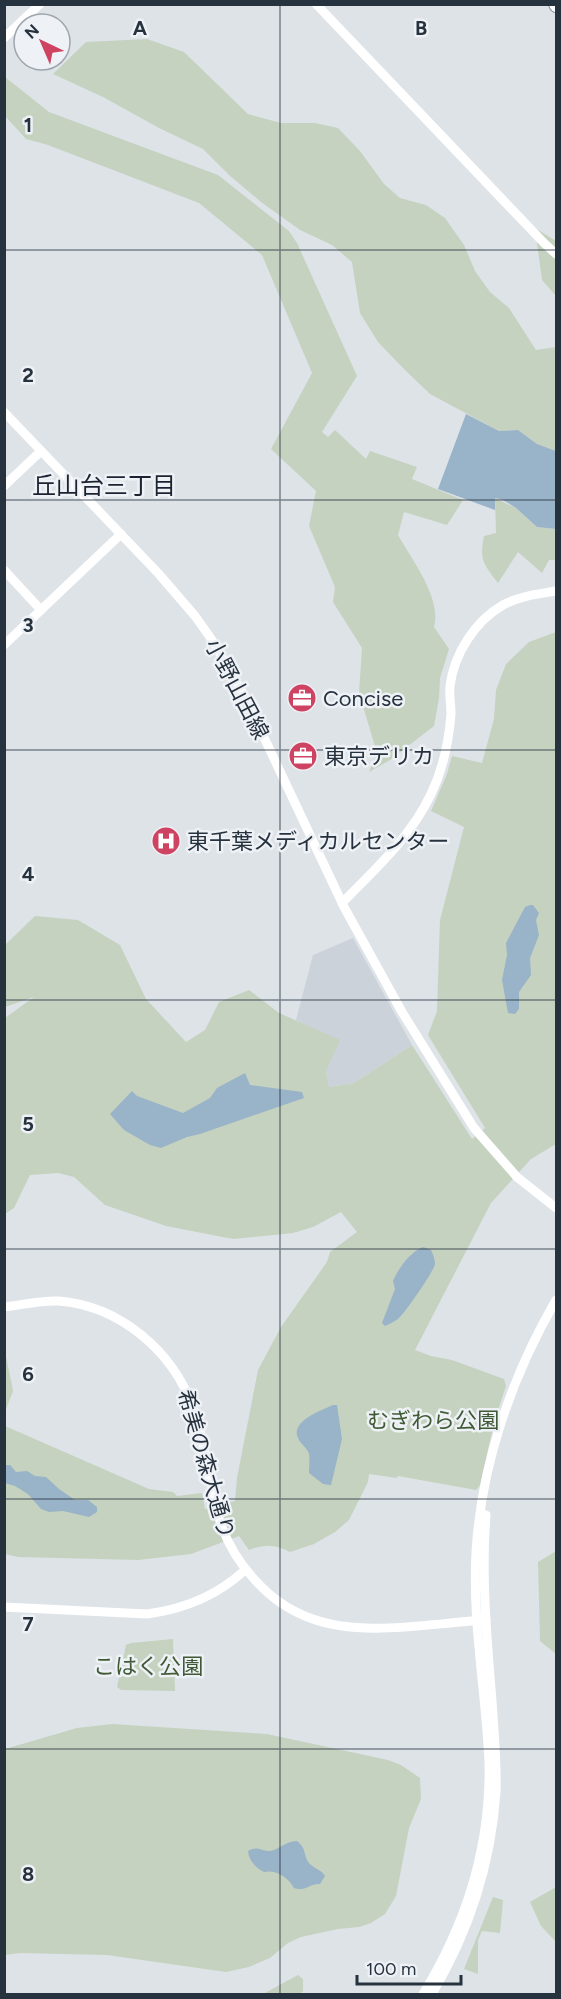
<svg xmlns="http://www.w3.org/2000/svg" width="561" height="1999" viewBox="0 0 561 1999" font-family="Figtree,'Noto Sans JP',sans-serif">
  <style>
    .built { fill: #ccd2da }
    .green { fill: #c5d2bf }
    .water { fill: #99b3c8 }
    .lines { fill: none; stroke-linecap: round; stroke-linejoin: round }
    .highway-casing { stroke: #86919e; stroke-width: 14 }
    .secondary { stroke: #fff; stroke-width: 9 }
    .highway { stroke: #fff; stroke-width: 12 }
    .grid { fill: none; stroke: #27323f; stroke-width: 1.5; stroke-opacity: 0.55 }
    .labels { text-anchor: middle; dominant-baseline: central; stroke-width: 5; stroke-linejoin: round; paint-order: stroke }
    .street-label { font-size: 22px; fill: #27323f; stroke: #eef1f5 }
    .poi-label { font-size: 22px; fill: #27323f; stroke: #eef1f5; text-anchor: start }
    .park-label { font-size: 22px; fill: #3f5a35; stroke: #eef1f5 }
    .neighbourhood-label { font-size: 24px; fill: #1a232f; stroke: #eef1f5 }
    .grid-label { font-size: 20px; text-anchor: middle; font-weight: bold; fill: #27323f; stroke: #eef1f5; stroke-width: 5; stroke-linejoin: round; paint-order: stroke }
  </style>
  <rect width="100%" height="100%" fill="#dee3e8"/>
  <path class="built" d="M 353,938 L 412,1045 L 354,1083 L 329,1087 L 326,1071 L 307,1026 L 296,1020 L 313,955 Z"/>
  <g class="green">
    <path d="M 147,39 L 184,52 L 248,114 L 281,123 L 315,123 L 338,128 L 360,151 L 384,184 L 400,198 L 426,205 L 445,218 L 464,245 L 475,271 L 490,292 L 509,308 L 536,350 L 556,347 L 556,451 L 537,444 L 518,430 L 499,431 L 430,394 L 403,368 L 378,342 L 360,313 L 352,262 L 332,245 L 300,230 L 261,202 L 229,175 L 203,149 L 159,128 L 103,97 L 53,74 L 86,42 Z"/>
    <path d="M 5,77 L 49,112 L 218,175 L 289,231 L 297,243 L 357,376 L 322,432 L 328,437 L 335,430 L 366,459 L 370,451 L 417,467 L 412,479 L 463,500 L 447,525 L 404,512 L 398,535 C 412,560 442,598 434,627 L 449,649 L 440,678 L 439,698 L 434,726 L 390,760 L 369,772 L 377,753 L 359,693 L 362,648 L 333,602 L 335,587 L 309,526 L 316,491 L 271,449 L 312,373 L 262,255 L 199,203 L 48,145 L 26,139 L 5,116 Z"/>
    <path d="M 535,228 L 556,241 L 556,296 L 542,280 Z"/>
    <path d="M 495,498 L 516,508 L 537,527 L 556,529 L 556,560 L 549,560 L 542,573 L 518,552 L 498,583 C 484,564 479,561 484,536 L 496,533 Z"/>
    <path d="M 556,632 L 556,1144 L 531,1159 L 491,1203 L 415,1350 L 431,1356 L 452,1360 L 504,1379 L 506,1386 L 495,1419 L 480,1485 L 476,1490 L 398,1476 L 397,1478 L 369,1474 L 368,1482 L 349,1520 L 335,1532 L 314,1544 L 290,1552 C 275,1544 264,1544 249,1550 L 239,1536 L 191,1554 L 138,1560 L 18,1557 L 5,1554 L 5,1426 L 149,1489 L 173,1492 L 177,1496 L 202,1493 L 205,1509 L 235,1501 L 237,1478 L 258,1370 L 281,1327 L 327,1262 L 330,1252 L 357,1232 L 341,1212 L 313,1227 L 293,1233 L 233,1239 L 166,1226 L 105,1205 L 74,1177 L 58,1173 L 30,1175 L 14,1208 L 5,1214 L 5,1018 L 34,997 L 5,1007 L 5,945 L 35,916 L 78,920 L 120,945 L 146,999 L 186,1042 L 205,1030 L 219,1002 L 249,990 L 279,1013 L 340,1040 L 326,1071 L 329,1087 L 354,1083 L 412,1045 L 472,1139 L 485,1128 L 428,1035 L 437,1011 L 440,920 L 464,827 L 431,811 L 447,774 L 452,756 L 482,763 L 494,719 L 496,690 L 506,664 L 529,642 Z"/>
    <path d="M 5,1351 L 13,1391 L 5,1412 L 4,1412 Z"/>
    <path d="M 556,1551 L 556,1654 L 540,1641 L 538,1562 Z"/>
    <path d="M 173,1639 L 175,1691 L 121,1690 L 117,1687 L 126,1645 L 131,1643 Z"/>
    <path d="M 112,1724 L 267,1734 L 388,1760 L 401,1765 L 420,1778 L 421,1799 L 409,1828 L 396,1896 L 385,1914 L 371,1923 L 359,1927 L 338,1929 L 301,1937 L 288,1943 L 270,1958 L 249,1967 L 226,1972 L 107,1955 L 20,1953 L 5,1955 L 5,1749 L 77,1728 Z"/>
    <path d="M 556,1887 L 556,1942 L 541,1926 L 530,1902 Z"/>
    <path d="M 493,1897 L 503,1900 L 500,1933 L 482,1931 L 478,1940 L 478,1974 L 464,1969 Z"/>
    <path d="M 298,1975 L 303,1979 L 303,1991 L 300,1994 L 263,1994 Z"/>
  </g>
  <g class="water">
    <path d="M 466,414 L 499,431 L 518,430 L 537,444 L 556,451 L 556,529 L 537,527 L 516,508 L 503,500 L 495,498 L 495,510 L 438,489 Z"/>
    <path d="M 530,905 L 533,905 L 539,913 L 536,920 L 539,935 L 530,958 L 531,975 L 519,992 L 519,1009 L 515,1014 L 508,1013 L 502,980 L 507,955 L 506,943 L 525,907 Z"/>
    <path d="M 245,1073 L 250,1085 L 302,1092 L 304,1098 L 200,1134 L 187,1137 L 161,1148 L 150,1145 L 124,1130 L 110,1114 L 132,1091 L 137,1096 L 183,1113 L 210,1098 L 217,1088 Z"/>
    <path d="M 423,1247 L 431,1250 C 433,1254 435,1260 435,1264 C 434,1271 405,1313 398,1319 C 394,1322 389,1324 385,1326 L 382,1323 L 395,1289 L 393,1281 C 398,1269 410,1252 423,1247 Z"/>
    <path d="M 333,1405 L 337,1405 L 342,1439 L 331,1485 L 323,1484 L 309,1473 C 309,1467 310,1460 309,1454 C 307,1447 300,1444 298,1438 C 290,1421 322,1410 333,1405 Z"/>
    <path d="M 4,1465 L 10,1465 L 16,1472 L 27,1471 L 35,1476 L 46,1477 L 59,1489 L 75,1500 L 88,1500 L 97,1507 L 97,1512 L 89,1517 L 63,1511 L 49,1512 L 41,1509 L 28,1494 L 15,1486 L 5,1483 Z"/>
    <path d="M 297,1841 C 307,1849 303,1855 309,1863 C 314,1869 321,1869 325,1876 L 320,1884 C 310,1883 306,1892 294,1888 C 289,1878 276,1869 264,1872 C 256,1868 249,1861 248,1851 C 257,1846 259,1850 268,1851 C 276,1852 285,1841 297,1841 Z"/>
  </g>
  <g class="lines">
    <g class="highway-casing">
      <path id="highway" d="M 555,4 L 556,6"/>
    </g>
    <g class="secondary">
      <path d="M 316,4 L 544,243 L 556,254"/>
      <path d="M 4,38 L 40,4"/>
      <path d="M 4,412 L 158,573 L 195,616 L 212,640 L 244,695 L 344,907 L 402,1012 L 474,1128 L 517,1177 L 556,1208"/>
      <path d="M 4,486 L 41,451"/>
      <path d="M 4,570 L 41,610"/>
      <path d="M 4,645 L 121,534"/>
      <path d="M 342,903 C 375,869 411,837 431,794 C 443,769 449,740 451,714 C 451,705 449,695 450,686 C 454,654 475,621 503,605 C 519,596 539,594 556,591"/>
      <path d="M 4,1307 C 22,1305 41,1300 59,1301 C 120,1306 173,1351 193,1408 C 216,1471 204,1526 255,1580 C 270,1597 288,1610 310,1618 C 362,1638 431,1623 486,1620"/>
      <path d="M 4,1607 L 147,1614 C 185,1609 217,1596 245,1570"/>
      <path d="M 423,1994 C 466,1924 491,1845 489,1762 C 486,1692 472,1622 476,1553 C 481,1464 512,1376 556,1300"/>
      <path d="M 432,1994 C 469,1932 491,1865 496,1792 C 497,1762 494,1732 492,1701 C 487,1639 481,1577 486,1515"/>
    </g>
    <use href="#highway" class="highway"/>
  </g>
  <path class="grid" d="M 280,4 L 280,1994M 4,250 L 556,250M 4,500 L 556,500M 4,750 L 556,750M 4,1000 L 556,1000M 4,1249 L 556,1249M 4,1499 L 556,1499M 4,1749 L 556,1749"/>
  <defs>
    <g id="office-disc" transform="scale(1.5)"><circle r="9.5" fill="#ce4262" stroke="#eef1f5"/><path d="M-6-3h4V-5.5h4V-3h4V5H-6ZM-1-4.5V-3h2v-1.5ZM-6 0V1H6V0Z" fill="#fff"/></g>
    <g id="hospital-disc" transform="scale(1.5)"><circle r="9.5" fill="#ce4262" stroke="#eef1f5"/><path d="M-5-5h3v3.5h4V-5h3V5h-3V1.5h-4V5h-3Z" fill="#fff"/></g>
  </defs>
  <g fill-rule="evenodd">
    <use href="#office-disc" x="302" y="698"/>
    <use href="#office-disc" x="303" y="756"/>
    <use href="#hospital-disc" x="166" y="841"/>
  </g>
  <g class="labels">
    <g class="street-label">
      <text transform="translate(237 689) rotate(62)">小野山田線</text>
      <text transform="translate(206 1464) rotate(74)">希美の森大通り</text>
    </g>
    <g class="poi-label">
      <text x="323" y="698">Concise</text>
      <text x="324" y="756">東京デリカ</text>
      <text x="187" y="841">東千葉メディカルセンター</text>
    </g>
    <g class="park-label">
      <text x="433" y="1420">むぎわら公園</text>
      <text x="148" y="1666">こはく公園</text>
    </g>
    <g class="neighbourhood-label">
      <text x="104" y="485">丘山台三丁目</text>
    </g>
  </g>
  <g class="grid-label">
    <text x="140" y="35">A</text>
    <text x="421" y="35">B</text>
    <text x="28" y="132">1</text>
    <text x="28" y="382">2</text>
    <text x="28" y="632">3</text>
    <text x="28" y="881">4</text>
    <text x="28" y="1131">5</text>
    <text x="28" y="1381">6</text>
    <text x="28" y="1631">7</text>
    <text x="28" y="1881">8</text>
  </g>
  <rect width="561" height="1999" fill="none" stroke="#27323f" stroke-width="12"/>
  <g transform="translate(42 42) rotate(316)"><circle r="28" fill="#eef1f5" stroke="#9ea5ac" stroke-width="1.5"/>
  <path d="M0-4.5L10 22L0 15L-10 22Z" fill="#ce4262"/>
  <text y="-9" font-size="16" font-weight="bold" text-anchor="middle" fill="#27323f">N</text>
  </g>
  <path d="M357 1975v9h104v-9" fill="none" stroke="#27323f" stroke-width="3"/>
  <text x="366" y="1975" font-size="18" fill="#27323f" stroke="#eef1f5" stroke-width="4.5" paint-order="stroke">100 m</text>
</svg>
